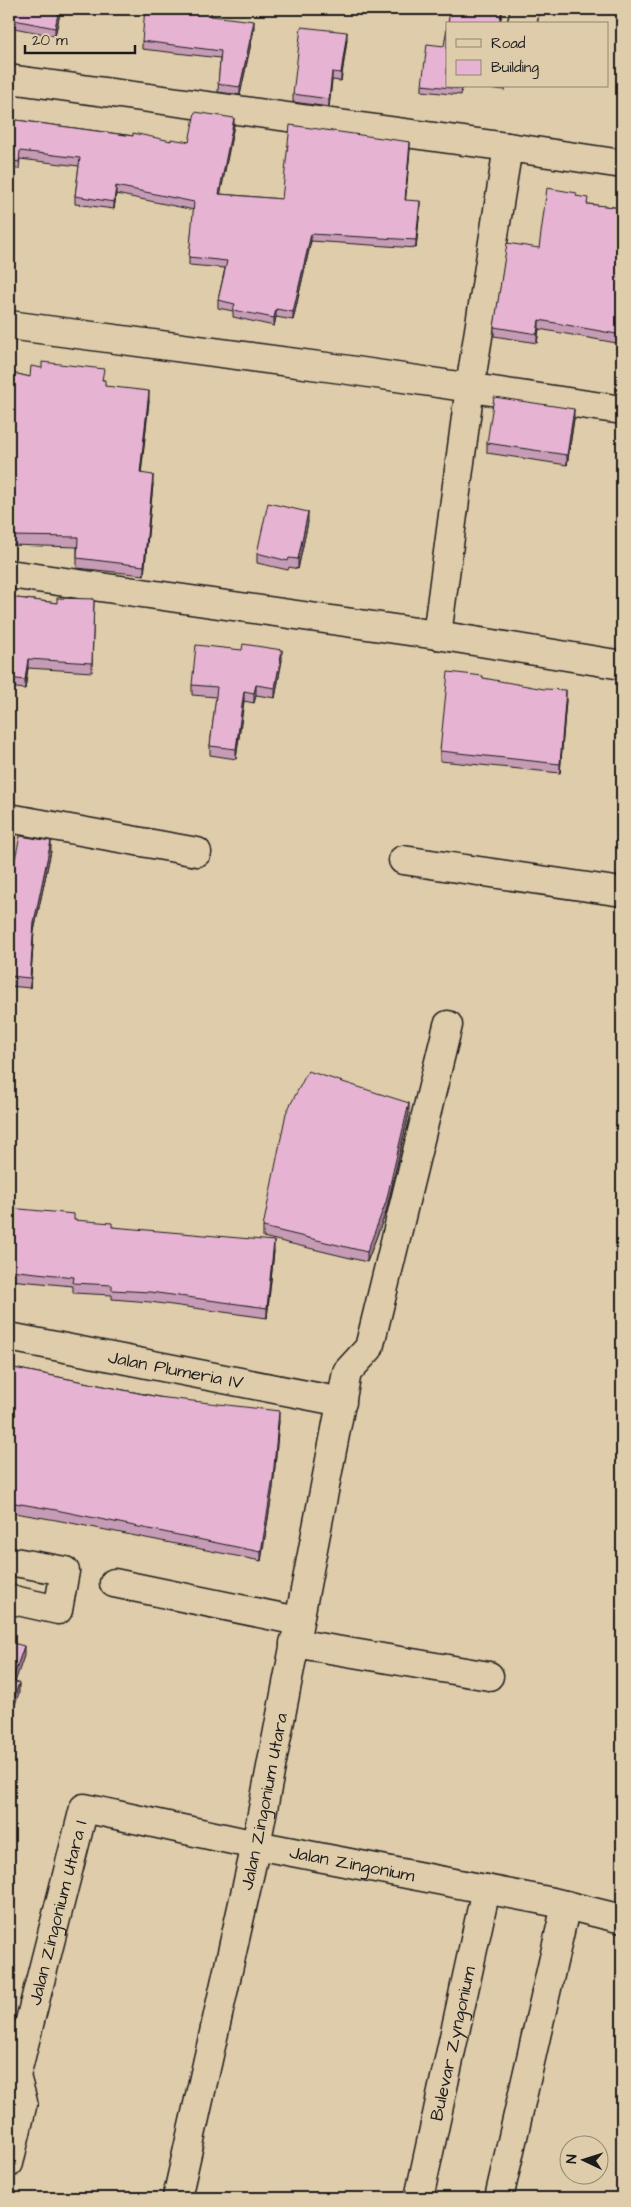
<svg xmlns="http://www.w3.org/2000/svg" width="631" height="2207" viewBox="0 0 631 2207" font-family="'Architects Daughter',sans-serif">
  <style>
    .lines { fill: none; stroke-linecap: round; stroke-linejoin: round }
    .minor-casing { stroke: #1c1c1c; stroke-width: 31 }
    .minor { stroke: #dfccaa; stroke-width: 28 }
    .wall { fill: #c69bb5; stroke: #1c1c1c }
    .shaded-wall { fill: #a17e93; stroke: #1c1c1c }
    .building { fill: #e6b4d2; stroke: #1c1c1c }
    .labels { text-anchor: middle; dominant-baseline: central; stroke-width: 4; stroke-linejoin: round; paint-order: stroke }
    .street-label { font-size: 18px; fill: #1c1c1c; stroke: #dfccaa }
  </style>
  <rect width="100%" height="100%" fill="#dfccaa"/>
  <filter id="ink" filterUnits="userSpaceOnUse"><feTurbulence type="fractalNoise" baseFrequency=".02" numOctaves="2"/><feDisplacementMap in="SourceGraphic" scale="10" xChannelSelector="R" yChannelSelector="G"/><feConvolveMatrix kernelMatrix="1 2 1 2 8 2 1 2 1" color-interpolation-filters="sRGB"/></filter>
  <g filter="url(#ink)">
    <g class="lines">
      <g class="minor-casing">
        <g id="minor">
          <path d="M 522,24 L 525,9"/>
          <path d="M 9,79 L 508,147"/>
          <path d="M 622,164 L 508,147 L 470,387 L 437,635 L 622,665"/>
          <path d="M 9,325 L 342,369 L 622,410"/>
          <path d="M 9,574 L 437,635"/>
          <path d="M 9,818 L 197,852"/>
          <path d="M 403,860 L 622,892"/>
          <path id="s1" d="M 9,1337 L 342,1402"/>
          <path d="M 9,1561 L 65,1571 L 58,1610 L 9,1599"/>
          <path d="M 114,1583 L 298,1621"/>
          <path d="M 294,1643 L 489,1676"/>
          <path id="s2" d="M 9,2163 L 23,2102 L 16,2076 L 84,1808 L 256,1845 L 553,1902 L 622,1919"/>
          <path id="s3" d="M 177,2198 L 256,1845 L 347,1372 L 369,1348 L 448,1025"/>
          <path id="s4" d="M 419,2198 L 486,1889"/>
          <path d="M 499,2198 L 566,1905"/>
        </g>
      </g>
      <use href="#minor" class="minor"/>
    </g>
    <g class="wall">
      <path d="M 9,9 L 61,9 L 55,36 L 14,28 L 13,33 L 9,33 Z"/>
      <path d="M 211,16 L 254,29 L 240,95 L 218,92 L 220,58 L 142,49 L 142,41 Z"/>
      <path d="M 347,40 L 341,81 L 332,80 L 329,107 L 293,102 L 293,94 Z"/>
      <path d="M 422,85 L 462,86 L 461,95 L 422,91 Z"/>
      <path d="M 469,86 L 506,86 L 505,90 Z"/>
      <path d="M 9,119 L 171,141 L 189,142 L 234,125 L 220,194 L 282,199 L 410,149 L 405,200 L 420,209 L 416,248 L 311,241 L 293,320 L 276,317 L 274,326 L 233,317 L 233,311 L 218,308 L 218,300 L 225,268 L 189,265 L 189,257 L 194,210 L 116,194 L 114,209 L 75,204 L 75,196 L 79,166 L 20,159 L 19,169 L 9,168 Z"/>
      <path d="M 577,196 L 588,204 L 622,208 L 622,344 L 539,329 L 537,343 L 494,336 L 494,327 L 539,248 Z"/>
      <path d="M 9,372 L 30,377 L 104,380 L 105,386 L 149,401 L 141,473 L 153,484 L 144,575 L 77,568 L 77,547 L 9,545 Z"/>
      <path d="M 574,419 L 567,465 L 487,453 L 487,443 Z"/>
      <path d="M 308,522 L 298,569 L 289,567 L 288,570 L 257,563 L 257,553 Z"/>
      <path d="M 9,597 L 57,603 L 94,599 L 92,672 L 28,668 L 25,689 L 9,687 Z"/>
      <path d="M 282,660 L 275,698 L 256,695 L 254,703 L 244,701 L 236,759 L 210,755 L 210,746 L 216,697 L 192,695 L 192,685 Z"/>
      <path d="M 483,678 L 566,700 L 560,773 L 440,761 L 440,751 Z"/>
      <path d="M 51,851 L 34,931 L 30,988 L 9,986 L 9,887 Z"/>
      <path d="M 409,1113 L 386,1212 L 367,1262 L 263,1237 L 263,1227 Z"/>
      <path d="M 9,1208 L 112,1227 L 274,1251 L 267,1318 L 150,1302 L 112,1299 L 112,1295 L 73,1293 L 73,1286 L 9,1280 Z"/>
      <path d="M 9,1367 L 279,1421 L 273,1488 L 261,1561 L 56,1520 L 9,1512 Z"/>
    </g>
    <g class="shaded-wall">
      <path d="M 59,9 L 61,9 L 55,36 L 55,28 Z"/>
      <path d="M 502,9 L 503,9 L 500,24 L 499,24 Z"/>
      <path d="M 254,21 L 254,29 L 240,95 L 240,87 Z"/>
      <path d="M 347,32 L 347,40 L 341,81 L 341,73 Z"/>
      <path d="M 332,72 L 332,80 L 329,107 L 329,99 Z"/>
      <path d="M 234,118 L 234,125 L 219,202 L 219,194 Z"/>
      <path d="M 410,142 L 410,149 L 405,207 L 405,200 Z"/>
      <path d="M 116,186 L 116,194 L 114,209 L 114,202 Z"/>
      <path d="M 420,201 L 420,209 L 416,248 L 416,240 Z"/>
      <path d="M 311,234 L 311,241 L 293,320 L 293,312 Z"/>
      <path d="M 276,309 L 276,317 L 274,326 L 274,318 Z"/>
      <path d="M 539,320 L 539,329 L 537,343 L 537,334 Z"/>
      <path d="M 149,391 L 149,401 L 140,483 L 140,473 Z"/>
      <path d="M 574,409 L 574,419 L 567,465 L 567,455 Z"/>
      <path d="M 153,475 L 153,484 L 144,575 L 144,566 Z"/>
      <path d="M 308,512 L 308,522 L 298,569 L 298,559 Z"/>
      <path d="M 282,650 L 282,660 L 275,698 L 275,688 Z"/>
      <path d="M 28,659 L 28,668 L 25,689 L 25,680 Z"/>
      <path d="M 256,685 L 256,695 L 254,703 L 254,693 Z"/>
      <path d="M 566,690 L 566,700 L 560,773 L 560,764 Z"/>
      <path d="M 244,691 L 244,701 L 236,759 L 236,749 Z"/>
      <path d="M 51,841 L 51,851 L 34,931 L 30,988 L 34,922 Z"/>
      <path d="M 409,1103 L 409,1113 L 386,1212 L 367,1262 L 367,1252 Z"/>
      <path d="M 274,1241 L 274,1251 L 267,1318 L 267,1308 Z"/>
      <path d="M 279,1411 L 279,1421 L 273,1488 L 261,1561 L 261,1552 Z"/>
      <path d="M 24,1646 L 24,1656 L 12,1691 L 12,1681 Z"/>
      <path d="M 19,1683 L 19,1693 L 10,1719 L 10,1729 L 9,1733 L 9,1714 Z"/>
    </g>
    <g class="building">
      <path d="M 9,9 L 59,9 L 55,28 L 14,20 L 13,25 L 9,25 Z"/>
      <path d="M 145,9 L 181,9 L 211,12 L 211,16 L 254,21 L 240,87 L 218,84 L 221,51 L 142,41 Z"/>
      <path d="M 450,9 L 502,9 L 499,24 L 448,24 Z"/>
      <path d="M 301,27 L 347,32 L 341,73 L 332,72 L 329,99 L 293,94 Z"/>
      <path d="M 447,27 L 447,86 L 461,86 L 461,89 L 422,85 L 427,44 L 444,46 Z"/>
      <path d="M 195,112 L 234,118 L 219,194 L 282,199 L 290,125 L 410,142 L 405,200 L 420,201 L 416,240 L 311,234 L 293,312 L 276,309 L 274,318 L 233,310 L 235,304 L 218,300 L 227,261 L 189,257 L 194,202 L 116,186 L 114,202 L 75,196 L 80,158 L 20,151 L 19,162 L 9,160 L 9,119 L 133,136 L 133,133 L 171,141 L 171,139 L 189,142 Z"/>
      <path d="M 547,188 L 577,193 L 576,196 L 588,198 L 587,204 L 622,208 L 622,335 L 539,320 L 537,334 L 494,327 L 507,243 L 539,248 Z"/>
      <path d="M 42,362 L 104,369 L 102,380 L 105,380 L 105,386 L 149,391 L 140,473 L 153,475 L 144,566 L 77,558 L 78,537 L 9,536 L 9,372 L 30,377 L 31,366 L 42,368 Z"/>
      <path d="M 494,397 L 574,409 L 567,455 L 487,443 Z"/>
      <path d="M 268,503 L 308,512 L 298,559 L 289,558 L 288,561 L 257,553 Z"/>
      <path d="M 9,597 L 57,603 L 57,598 L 94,599 L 92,663 L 28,659 L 25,680 L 9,678 Z"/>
      <path d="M 243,644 L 282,650 L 275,688 L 256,685 L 254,693 L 244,691 L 236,749 L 210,746 L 217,687 L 192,685 L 196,645 L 242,650 Z"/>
      <path d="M 448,672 L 483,676 L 483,678 L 544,689 L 566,690 L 560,764 L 440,751 Z"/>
      <path d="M 20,836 L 51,841 L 34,922 L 30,978 L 9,976 L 9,887 Z"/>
      <path d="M 308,1071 L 409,1103 L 386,1202 L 367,1252 L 263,1227 L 286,1113 Z"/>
      <path d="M 9,1208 L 74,1214 L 74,1220 L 112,1223 L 112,1227 L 274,1241 L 267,1308 L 150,1292 L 112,1290 L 112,1285 L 73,1283 L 74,1277 L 9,1270 Z"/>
      <path d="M 9,1367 L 158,1397 L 279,1411 L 273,1478 L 261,1552 L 56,1510 L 9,1502 Z"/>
      <path d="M 9,1642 L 24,1646 L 12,1681 L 19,1683 L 9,1714 Z"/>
    </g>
  </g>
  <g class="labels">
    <g class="street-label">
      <text stroke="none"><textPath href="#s1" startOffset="170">Jalan Plumeria IV</textPath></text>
      <text stroke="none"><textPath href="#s3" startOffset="406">Jalan Zingonium Utara</textPath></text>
      <text stroke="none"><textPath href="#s2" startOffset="640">Jalan Zingonium</textPath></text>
      <text stroke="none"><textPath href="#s2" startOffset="258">Jalan Zingonium Utara I</textPath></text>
      <text stroke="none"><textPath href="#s4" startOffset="158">Bulevar Zyngonium</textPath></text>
    </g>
  </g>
  <rect width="631" height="2207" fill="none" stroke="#dfccaa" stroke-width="30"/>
  <rect x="15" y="15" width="601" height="2177" fill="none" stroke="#1c1c1c" stroke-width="2" filter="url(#ink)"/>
  <rect x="446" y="22" width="162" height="65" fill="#dfccaa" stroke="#918671"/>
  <rect x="456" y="39" width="25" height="8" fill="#dfccaa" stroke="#918671"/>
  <text x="491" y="48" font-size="15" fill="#1c1c1c">Road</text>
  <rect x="456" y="60" width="25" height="15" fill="#e6b4d2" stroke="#918671"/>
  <text x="491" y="72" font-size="15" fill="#1c1c1c">Building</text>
  <g transform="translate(584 2160) rotate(274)"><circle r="24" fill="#dfccaa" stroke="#918671"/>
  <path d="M0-4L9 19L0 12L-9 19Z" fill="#1c1c1c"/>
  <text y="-8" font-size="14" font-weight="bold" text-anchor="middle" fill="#1c1c1c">N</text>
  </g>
  <path d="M25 45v8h110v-8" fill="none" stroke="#1c1c1c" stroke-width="2.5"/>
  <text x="32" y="45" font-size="15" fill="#1c1c1c" stroke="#dfccaa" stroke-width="4" paint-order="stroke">20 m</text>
</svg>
